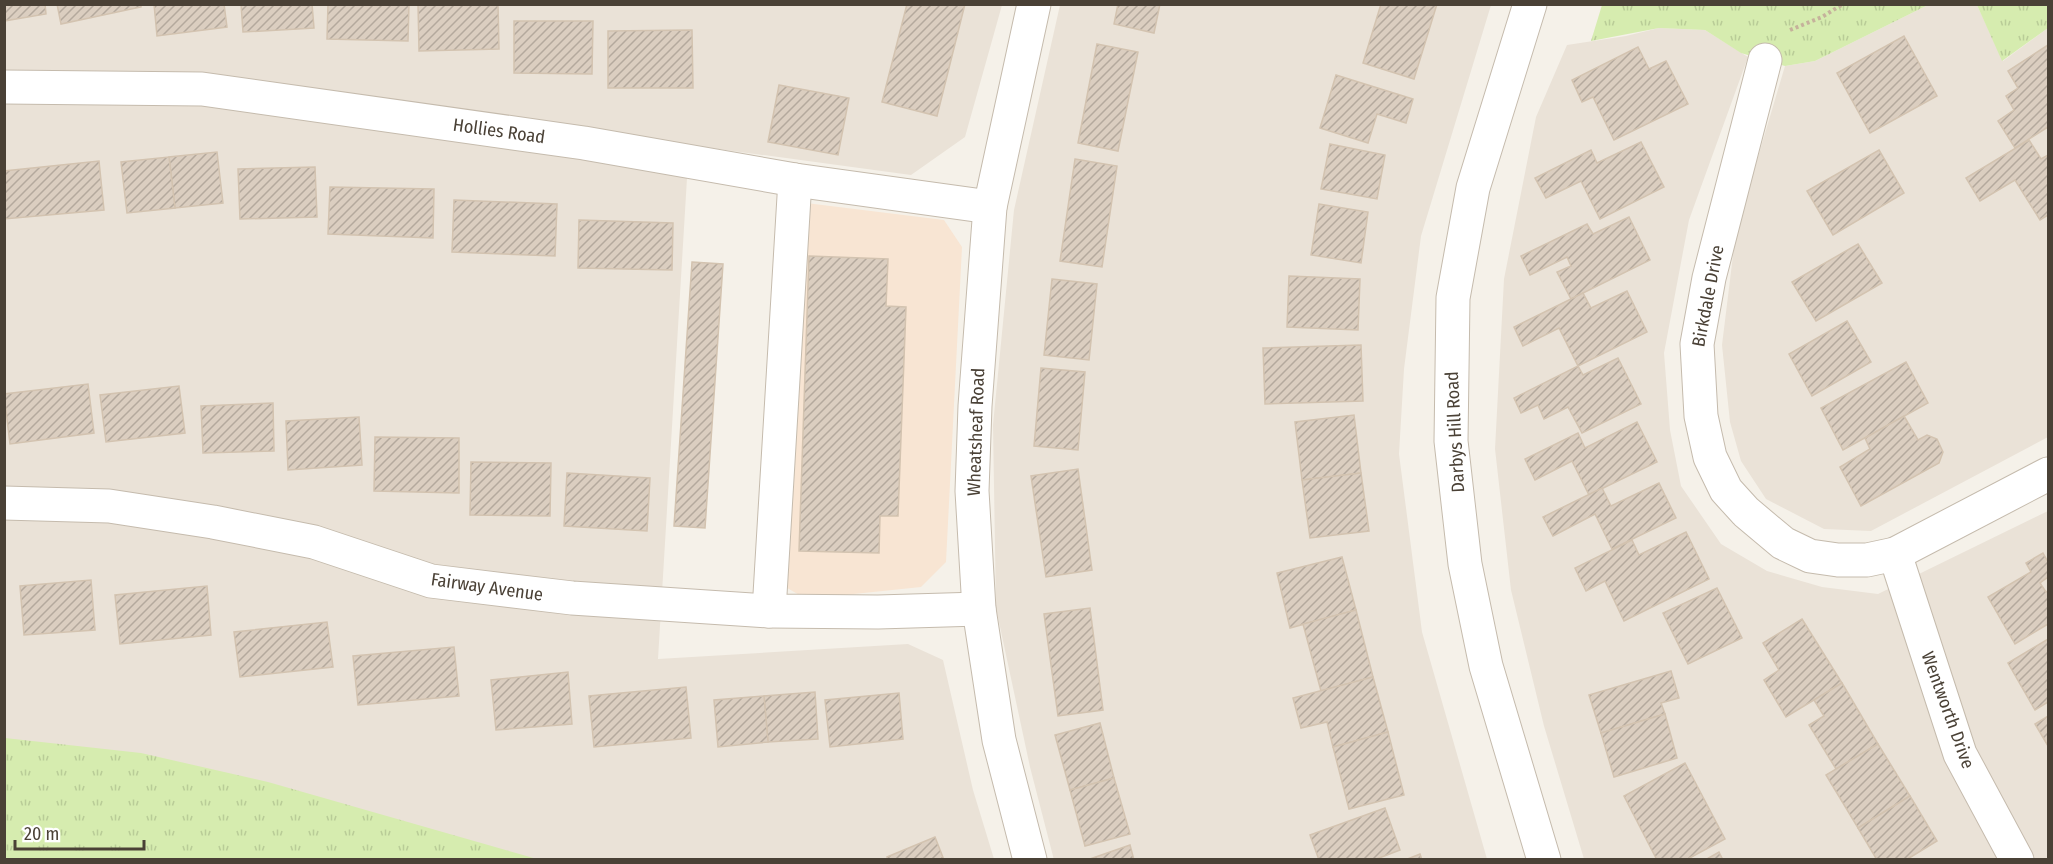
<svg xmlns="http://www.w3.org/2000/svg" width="2053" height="864" viewBox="0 0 2053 864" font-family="'Fira Sans Condensed',sans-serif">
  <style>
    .residential { fill: #eae2d7 }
    .commercial { fill: #f8e5d3 }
    .grass { fill: url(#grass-tufts) }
    .building { fill: url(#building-hatch); stroke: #d3c3b0; stroke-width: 1.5 }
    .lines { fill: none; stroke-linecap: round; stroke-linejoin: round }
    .minor-casing { stroke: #c5bbad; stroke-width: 35 }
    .path { stroke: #c5b29b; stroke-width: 4; stroke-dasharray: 3 3; stroke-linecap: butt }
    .minor { stroke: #fff; stroke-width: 33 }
    .labels { text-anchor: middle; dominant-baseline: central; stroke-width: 5; stroke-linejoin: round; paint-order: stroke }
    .street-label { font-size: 18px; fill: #4a4136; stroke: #fff }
  </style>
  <defs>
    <pattern id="grass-tufts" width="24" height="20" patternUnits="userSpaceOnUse" patternTransform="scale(1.5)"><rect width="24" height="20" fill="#d6ecaf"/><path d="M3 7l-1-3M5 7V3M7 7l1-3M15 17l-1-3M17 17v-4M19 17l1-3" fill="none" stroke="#b9cc97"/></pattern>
    <pattern id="building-hatch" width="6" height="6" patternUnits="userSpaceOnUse" patternTransform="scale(1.5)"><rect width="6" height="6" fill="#dbcec0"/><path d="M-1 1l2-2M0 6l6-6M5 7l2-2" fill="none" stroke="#b4a99d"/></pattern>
  </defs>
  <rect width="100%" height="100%" fill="#f5f1e9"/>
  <g class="residential">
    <path d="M 5,5 L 1002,5 L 965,137 L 911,175 L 689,145 L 658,659 L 908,644 L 943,660 L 973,790 L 994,859 L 5,860 Z"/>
    <path d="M 1060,5 L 1491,5 L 1421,236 L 1404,369 L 1399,454 L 1422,632 L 1487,859 L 1054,860 L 1030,767 L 996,608 L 993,425 L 1014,210 Z"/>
    <path d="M 1928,5 L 1977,5 L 2003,61 L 2048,28 L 2048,437 L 1871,531 L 1824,529 L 1766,499 L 1741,461 L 1730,422 L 1722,345 L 1736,231 L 1785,66 L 1815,61 Z"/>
    <path d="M 1659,28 L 1705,30 L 1748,57 L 1689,220 L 1664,353 L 1670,430 L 1681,486 L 1721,544 L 1767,571 L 1822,587 L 1878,594 L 2048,511 L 2048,859 L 1584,859 L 1544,726 L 1511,590 L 1495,449 L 1504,279 L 1536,117 L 1567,45 L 1626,36 Z"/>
  </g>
  <path class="commercial" d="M 806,203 L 944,220 L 962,247 L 946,562 L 921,587 L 806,599 L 784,586 Z"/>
  <g class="grass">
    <path d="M 1602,5 L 1928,5 L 1815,61 L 1785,66 L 1741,53 L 1705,30 L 1659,28 L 1591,41 Z"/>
    <path d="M 1977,5 L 2048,5 L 2048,28 L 2002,61 Z"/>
    <path d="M 5,738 L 141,753 L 268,782 L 537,859 L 5,859 Z"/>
  </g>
  <g class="building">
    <path d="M 4,4 L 45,4 L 46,14 L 4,21 Z"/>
    <path d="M 57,4 L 141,4 L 141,7 L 61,24 Z"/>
    <path d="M 154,4 L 224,4 L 227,27 L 157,36 Z"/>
    <path d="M 241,4 L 312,4 L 314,28 L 243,32 Z"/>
    <path d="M 328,4 L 409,4 L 408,41 L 327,39 Z"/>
    <path d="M 418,4 L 498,4 L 499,49 L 419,51 Z"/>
    <path d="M 907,4 L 965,4 L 937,116 L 882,102 Z"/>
    <path d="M 1118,4 L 1160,4 L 1154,33 L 1114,24 Z"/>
    <path d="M 1381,4 L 1437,4 L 1414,79 L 1363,63 Z"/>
    <path d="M 514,21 L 593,21 L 592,74 L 514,73 Z"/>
    <path d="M 692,30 L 693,88 L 608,88 L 608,31 Z"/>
    <path d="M 1904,36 L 1937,96 L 1870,133 L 1837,73 Z"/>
    <path d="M 1097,44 L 1138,52 L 1118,151 L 1078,143 Z"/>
    <path d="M 2048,45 L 2048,127 L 2015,148 L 1998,121 L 2014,110 L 2006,96 L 2018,88 L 2008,71 Z"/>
    <path d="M 1638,47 L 1649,69 L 1666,61 L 1688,104 L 1614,140 L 1593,97 L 1582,102 L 1572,80 Z"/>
    <path d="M 1336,75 L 1413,99 L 1406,123 L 1377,114 L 1368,143 L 1320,128 Z"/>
    <path d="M 779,85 L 849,98 L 838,155 L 768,142 Z"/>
    <path d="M 2029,140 L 2041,159 L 2048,155 L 2048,215 L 2040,220 L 2015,180 L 1980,201 L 1966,178 Z"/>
    <path d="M 1641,142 L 1664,187 L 1600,219 L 1581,181 L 1546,198 L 1535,178 L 1591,150 L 1597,163 Z"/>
    <path d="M 1330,144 L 1385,155 L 1377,199 L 1321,189 Z"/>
    <path d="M 1879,150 L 1904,193 L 1833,235 L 1807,191 Z"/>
    <path d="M 217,152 L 223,203 L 175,208 L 169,157 Z"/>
    <path d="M 169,157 L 175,208 L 127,213 L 121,162 Z"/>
    <path d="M 1075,159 L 1117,166 L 1102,267 L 1060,261 Z"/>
    <path d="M 99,161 L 104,210 L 4,219 L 4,171 Z"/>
    <path d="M 315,167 L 317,217 L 240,219 L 238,169 Z"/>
    <path d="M 330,187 L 434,189 L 433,238 L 328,234 Z"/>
    <path d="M 454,200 L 557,204 L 555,256 L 452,252 Z"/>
    <path d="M 1319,204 L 1368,212 L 1361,263 L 1311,255 Z"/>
    <path d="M 1629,217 L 1650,260 L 1571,299 L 1557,272 L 1571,266 L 1567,257 L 1530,275 L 1521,256 L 1587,224 L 1593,234 Z"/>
    <path d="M 579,220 L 673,223 L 672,270 L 578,268 Z"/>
    <path d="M 1858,244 L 1882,283 L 1816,321 L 1792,282 Z"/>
    <path d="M 809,256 L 888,259 L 886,306 L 906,307 L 898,516 L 880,516 L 879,553 L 799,551 Z"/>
    <path d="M 692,262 L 723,264 L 705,528 L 674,526 Z"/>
    <path d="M 1289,276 L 1360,279 L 1358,330 L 1287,327 Z"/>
    <path d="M 1052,279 L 1097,284 L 1089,360 L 1044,355 Z"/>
    <path d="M 1627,291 L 1647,332 L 1578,366 L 1559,328 L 1523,346 L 1514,327 L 1583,293 L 1591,308 Z"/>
    <path d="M 1847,321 L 1871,362 L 1812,396 L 1789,354 Z"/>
    <path d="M 1361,345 L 1363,401 L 1265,404 L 1263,348 Z"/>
    <path d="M 1618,358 L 1641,404 L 1582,433 L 1568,407 L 1544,419 L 1538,405 L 1521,413 L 1514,398 L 1578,366 L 1583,375 Z"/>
    <path d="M 1906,362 L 1928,403 L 1843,450 L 1821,408 Z"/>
    <path d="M 1041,368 L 1085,372 L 1078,450 L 1034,446 Z"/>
    <path d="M 88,384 L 94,433 L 10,444 L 4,394 Z"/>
    <path d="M 179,386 L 185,433 L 106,442 L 100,395 Z"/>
    <path d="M 273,403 L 274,451 L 203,453 L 201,406 Z"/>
    <path d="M 1354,415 L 1361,473 L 1302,480 L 1295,422 Z"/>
    <path d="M 1904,416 L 1918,440 L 1927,435 L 1937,439 L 1943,452 L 1939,463 L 1861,506 L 1840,467 L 1870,449 L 1865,438 Z"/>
    <path d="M 359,417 L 362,465 L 288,470 L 286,421 Z"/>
    <path d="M 1637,422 L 1657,462 L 1589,495 L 1572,461 L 1535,480 L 1525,459 L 1578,433 L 1585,448 Z"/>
    <path d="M 375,437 L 459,438 L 459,493 L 374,491 Z"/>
    <path d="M 471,462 L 551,463 L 550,516 L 470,515 Z"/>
    <path d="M 1078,469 L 1092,570 L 1046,577 L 1031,476 Z"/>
    <path d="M 567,473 L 650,478 L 647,531 L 564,526 Z"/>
    <path d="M 1361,473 L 1369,531 L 1310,538 L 1302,480 Z"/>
    <path d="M 1659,483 L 1676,518 L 1612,549 L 1595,514 L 1553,536 L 1543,517 L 1602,488 L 1611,506 Z"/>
    <path d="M 1686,532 L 1709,579 L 1624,621 L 1605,581 L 1586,591 L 1575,568 L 1632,540 L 1639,555 Z"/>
    <path d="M 2043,553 L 2048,562 L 2048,577 L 2040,583 L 2046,592 L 2048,591 L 2048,624 L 2015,644 L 1988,597 L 2031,572 L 2026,563 Z"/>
    <path d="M 1342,557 L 1356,610 L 1290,628 L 1277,573 Z"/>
    <path d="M 91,580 L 95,630 L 24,635 L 20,586 Z"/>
    <path d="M 207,586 L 211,635 L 120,644 L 115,595 Z"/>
    <path d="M 1717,588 L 1742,638 L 1688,664 L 1663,613 Z"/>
    <path d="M 1090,608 L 1103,710 L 1058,716 L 1044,614 Z"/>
    <path d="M 1356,610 L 1373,677 L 1321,691 L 1303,624 Z"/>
    <path d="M 1802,619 L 1842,683 L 1786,717 L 1764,680 L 1779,670 L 1763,643 Z"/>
    <path d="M 327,622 L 333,667 L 240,677 L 234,632 Z"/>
    <path d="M 2048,639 L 2048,702 L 2035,710 L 2008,663 Z"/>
    <path d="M 454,647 L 459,696 L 358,705 L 353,656 Z"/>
    <path d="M 1671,671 L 1679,698 L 1661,703 L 1665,714 L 1601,733 L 1589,695 Z"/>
    <path d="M 568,672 L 572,724 L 496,730 L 491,680 Z"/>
    <path d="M 1373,677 L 1388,732 L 1333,747 L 1327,722 L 1301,728 L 1293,698 Z"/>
    <path d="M 1842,683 L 1878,744 L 1836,769 L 1809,725 L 1824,716 L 1814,700 Z"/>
    <path d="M 686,687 L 691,738 L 594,747 L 589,696 Z"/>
    <path d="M 815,692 L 818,739 L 768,742 L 764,696 Z"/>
    <path d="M 899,693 L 903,739 L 830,747 L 825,700 Z"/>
    <path d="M 764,696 L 768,742 L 718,747 L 714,700 Z"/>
    <path d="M 1665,714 L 1677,758 L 1614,777 L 1601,733 Z"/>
    <path d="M 2048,716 L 2048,746 L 2035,724 Z"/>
    <path d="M 1100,723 L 1114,778 L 1070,790 L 1055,735 Z"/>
    <path d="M 1388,732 L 1404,795 L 1349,809 L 1333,747 Z"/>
    <path d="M 1878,744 L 1910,796 L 1858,828 L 1826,775 Z"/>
    <path d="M 1685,763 L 1725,839 L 1686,860 L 1657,860 L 1624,796 Z"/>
    <path d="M 1114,778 L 1130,834 L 1085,846 L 1070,790 Z"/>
    <path d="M 1910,796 L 1937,841 L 1906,860 L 1877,860 L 1858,828 Z"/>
    <path d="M 1385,808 L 1400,850 L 1374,860 L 1319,860 L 1310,835 Z"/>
    <path d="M 935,837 L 944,860 L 888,860 L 887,857 Z"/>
    <path d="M 1130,845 L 1134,860 L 1087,860 Z"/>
    <path d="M 1719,852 L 1723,860 L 1705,860 Z"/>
    <path d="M 1420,854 L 1422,860 L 1405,860 Z"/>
  </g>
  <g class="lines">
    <g class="minor-casing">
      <g id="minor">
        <path d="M 1530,4 L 1473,188 L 1453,298 L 1451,441 L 1465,564 L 1486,666 L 1544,860"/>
        <path d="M 1765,60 L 1709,278 L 1697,344 L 1701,416 L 1710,457 L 1726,490 L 1746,512 L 1783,543 L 1810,556 L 1838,560 L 1867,560 L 1895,554 L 2048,474"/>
        <path d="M 4,87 L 202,89 L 584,143 L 795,180 L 990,207"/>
        <path d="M 4,503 L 109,506 L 213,522 L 314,542 L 431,581 L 572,598 L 769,611 L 878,612 L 979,609"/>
        <path d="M 1895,554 L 1960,754 L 2017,860"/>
        <path d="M 769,611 L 795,180"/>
        <path d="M 1030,860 L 999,740 L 979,609 L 972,491 L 975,406 L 990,207 L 1034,4"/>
      </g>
    </g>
    <path class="path" d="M 1790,30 L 1822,17 L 1843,4"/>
    <use href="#minor" class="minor"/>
  </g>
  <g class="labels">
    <g class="street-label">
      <text transform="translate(499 131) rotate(8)">Hollies Road</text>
      <text transform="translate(1708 296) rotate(-79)">Birkdale Drive</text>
      <text transform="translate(976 432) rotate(-88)">Wheatsheaf Road</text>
      <text transform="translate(1455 432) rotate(-93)">Darbys Hill Road</text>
      <text transform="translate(487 587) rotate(8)">Fairway Avenue</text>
      <text transform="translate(1948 710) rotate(70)">Wentworth Drive</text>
    </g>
  </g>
  <rect width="2053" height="864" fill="none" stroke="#4a4136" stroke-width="12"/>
  <path d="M15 840v9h129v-9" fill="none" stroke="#4a4136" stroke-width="3"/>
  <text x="24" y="840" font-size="18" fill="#4a4136" stroke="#ffffff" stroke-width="4.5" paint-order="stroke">20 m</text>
</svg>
